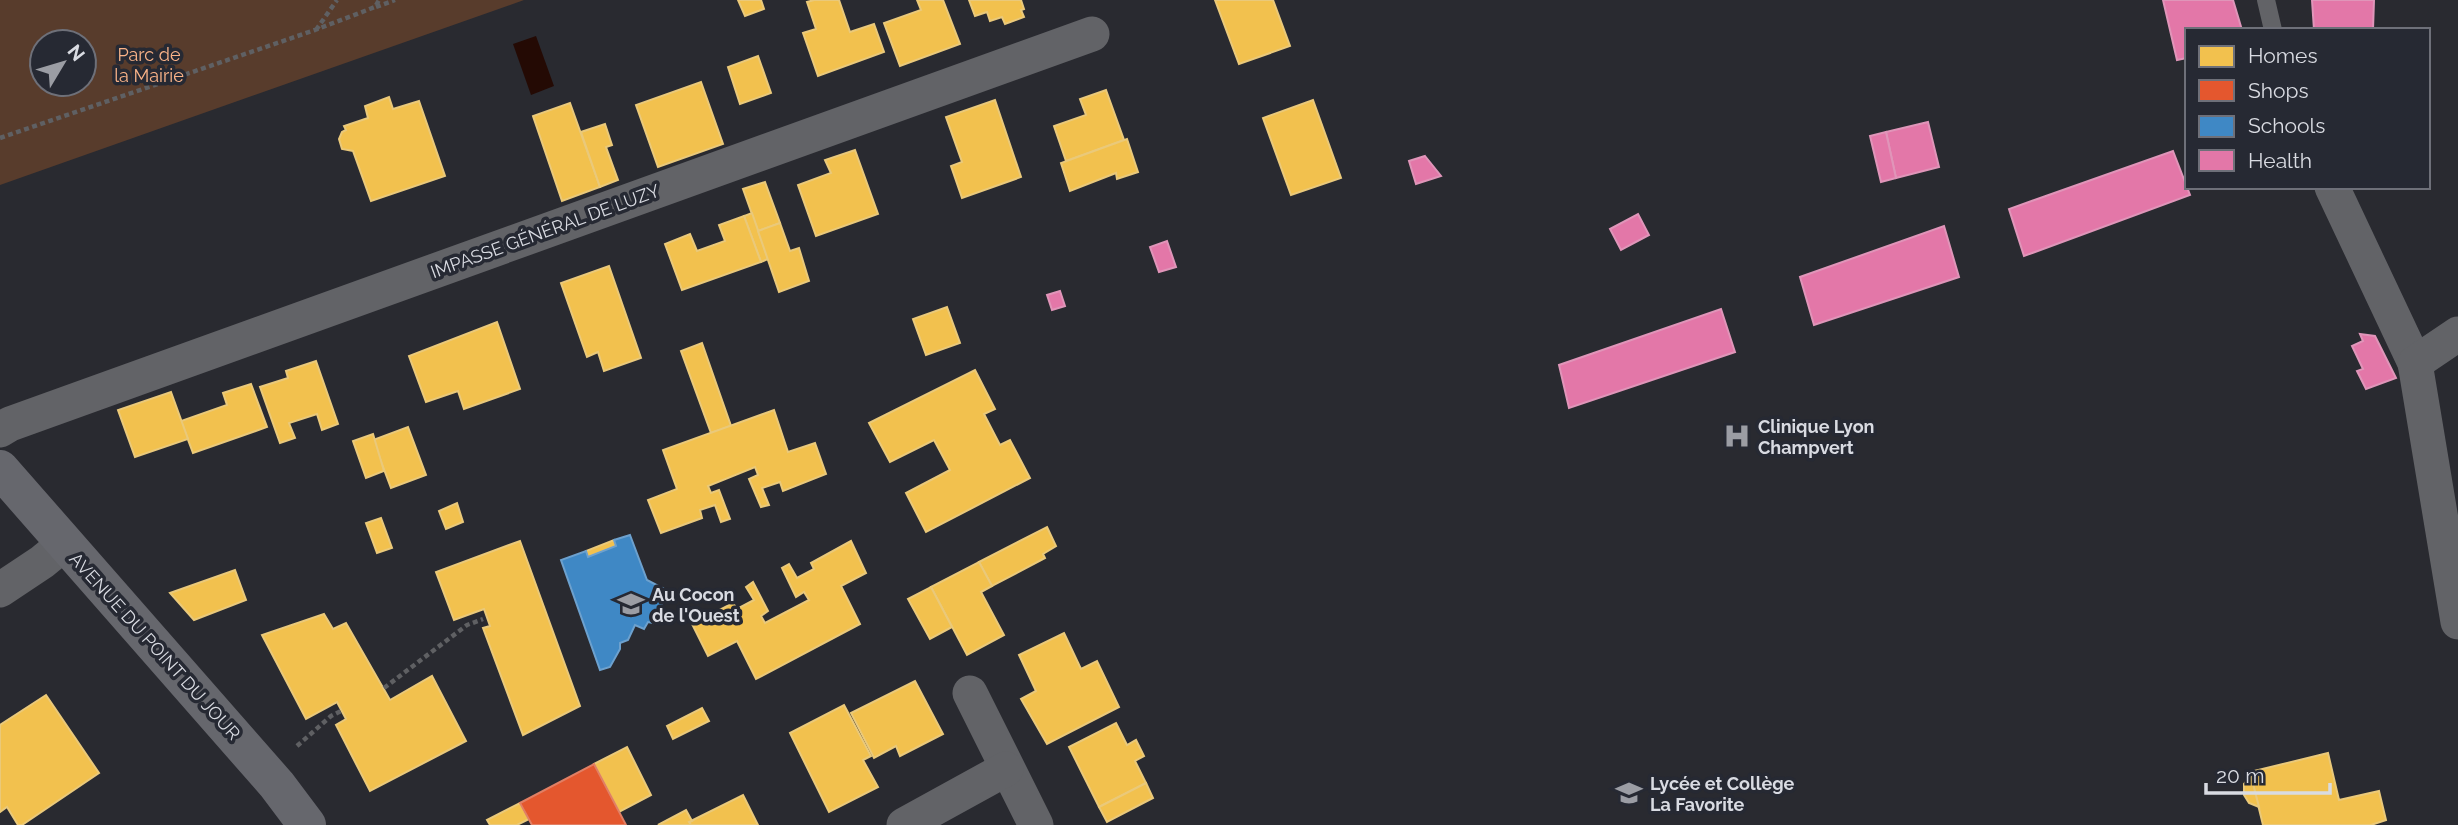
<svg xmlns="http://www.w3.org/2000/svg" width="2458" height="825" viewBox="0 0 2458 825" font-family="Raleway,sans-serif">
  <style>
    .green { fill: #583c2c; fill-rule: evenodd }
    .water { fill: #240a04 }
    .homes { fill: #f2c14e; stroke: #eac97a; stroke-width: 2 }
    .shops { fill: #e4572e; stroke: #e17f64; stroke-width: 2 }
    .schools { fill: #3f88c5; stroke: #6da1ce; stroke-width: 2 }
    .health { fill: #e377a8; stroke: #e095b9; stroke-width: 2 }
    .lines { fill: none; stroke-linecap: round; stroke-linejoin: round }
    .path { stroke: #5f6063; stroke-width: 4.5; stroke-dasharray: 5 3.5; stroke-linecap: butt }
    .service { stroke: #626367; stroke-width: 18 }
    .minor { stroke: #626367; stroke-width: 35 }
    .secondary { stroke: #66676d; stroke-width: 38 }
    .labels { text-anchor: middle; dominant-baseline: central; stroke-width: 7; stroke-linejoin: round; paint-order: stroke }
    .park-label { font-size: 18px; fill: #fab388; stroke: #262933 }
    .street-label { font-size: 18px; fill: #d9dbe2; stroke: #262933 }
    .poi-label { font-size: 18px; font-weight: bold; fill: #d9dbe2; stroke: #262933; text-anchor: start }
  </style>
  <rect width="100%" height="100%" fill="#292a30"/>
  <path class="green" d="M 0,0 L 524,0 L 0,185 ZM 42,42 L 84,42 L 84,84 L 42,84 Z"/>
  <path class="water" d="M 536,36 L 554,86 L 531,95 L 513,44 Z"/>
  <g class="homes">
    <path d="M 738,0 L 761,0 L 764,9 L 745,16 Z"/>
    <path d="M 814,0 L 839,0 L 850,32 L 874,24 L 884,52 L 818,76 L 803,33 L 816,29 L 807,2 Z"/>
    <path d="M 917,0 L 943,0 L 960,44 L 900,66 L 884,23 L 921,10 Z"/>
    <path d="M 969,0 L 1021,0 L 1024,9 L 1021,10 L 1024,17 L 1005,24 L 1002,17 L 990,21 L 987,12 L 975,16 Z"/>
    <path d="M 1215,0 L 1273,0 L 1290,46 L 1239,64 Z"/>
    <path d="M 758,56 L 771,93 L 740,104 L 728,67 Z"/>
    <path d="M 701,82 L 723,144 L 658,167 L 636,105 Z"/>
    <path d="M 1106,90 L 1124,140 L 1066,161 L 1054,126 L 1086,115 L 1080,99 Z"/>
    <path d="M 389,97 L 393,109 L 419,101 L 445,176 L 371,201 L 353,151 L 342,149 L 339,139 L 342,132 L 346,130 L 344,126 L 368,118 L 365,106 Z"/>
    <path d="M 995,100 L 1021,177 L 962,198 L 951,166 L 962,162 L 946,117 Z"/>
    <path d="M 1313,100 L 1341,178 L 1291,195 L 1263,118 Z"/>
    <path d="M 570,103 L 600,187 L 562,201 L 533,116 Z"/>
    <path d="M 605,124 L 612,145 L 606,147 L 618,180 L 600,187 L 581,132 Z"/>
    <path d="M 1127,139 L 1138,172 L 1117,179 L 1116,173 L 1070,191 L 1061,163 Z"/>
    <path d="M 855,150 L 878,214 L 816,236 L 798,185 L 831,173 L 825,160 Z"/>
    <path d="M 765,182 L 780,223 L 758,231 L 743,189 Z"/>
    <path d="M 752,213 L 768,259 L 761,262 L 744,216 Z"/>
    <path d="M 744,216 L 761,262 L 682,290 L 665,244 L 690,234 L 697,251 L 725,241 L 719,225 Z"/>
    <path d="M 780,223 L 790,251 L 799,248 L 809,281 L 779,292 L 758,231 Z"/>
    <path d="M 609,266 L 641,358 L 604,371 L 598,352 L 587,357 L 561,283 Z"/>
    <path d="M 947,307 L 960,343 L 926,355 L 913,319 Z"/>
    <path d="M 497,322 L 520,389 L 464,409 L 458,391 L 426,402 L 409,356 Z"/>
    <path d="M 702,343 L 731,426 L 711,433 L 681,351 Z"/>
    <path d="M 316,361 L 338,424 L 322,430 L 317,414 L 289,423 L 295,438 L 280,443 L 260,387 L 288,378 L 286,371 Z"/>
    <path d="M 975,370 L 995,409 L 984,414 L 1000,445 L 1010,440 L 1030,478 L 926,532 L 906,493 L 950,470 L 934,440 L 890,462 L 869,423 Z"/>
    <path d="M 251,384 L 267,427 L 193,453 L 181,421 L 227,405 L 223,393 Z"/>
    <path d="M 171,392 L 188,439 L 135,457 L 118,410 Z"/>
    <path d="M 774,410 L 788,452 L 815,443 L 826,474 L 783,491 L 780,482 L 762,488 L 769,505 L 761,507 L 749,479 L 758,475 L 755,467 L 708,486 L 711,493 L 719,490 L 730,519 L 721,522 L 715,505 L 700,510 L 702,518 L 661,533 L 648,500 L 677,489 L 663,450 Z"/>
    <path d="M 408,427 L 426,475 L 391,488 L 373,440 Z"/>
    <path d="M 373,434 L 384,471 L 366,478 L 353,441 Z"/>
    <path d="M 457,503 L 463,522 L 446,529 L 439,511 Z"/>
    <path d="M 381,518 L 392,548 L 377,553 L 366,523 Z"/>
    <path d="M 1047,527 L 1056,546 L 1043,554 L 1045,558 L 992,586 L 979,562 Z"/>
    <path d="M 614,540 L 616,546 L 588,557 L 586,551 Z"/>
    <path d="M 520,541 L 580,706 L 523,735 L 483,628 L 490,626 L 484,609 L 454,620 L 436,572 Z"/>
    <path d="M 851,541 L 866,573 L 841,586 L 860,624 L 756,679 L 737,641 L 708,656 L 692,624 L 733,603 L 737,609 L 754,600 L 746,587 L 753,582 L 768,611 L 761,616 L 765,623 L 809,600 L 804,592 L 796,597 L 782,568 L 789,564 L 797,578 L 814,569 L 811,563 Z"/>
    <path d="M 979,562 L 992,586 L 981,592 L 1004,635 L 967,655 L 931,587 Z"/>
    <path d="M 235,570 L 246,600 L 194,620 L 170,593 Z"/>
    <path d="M 931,587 L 952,627 L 930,639 L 908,599 Z"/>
    <path d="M 324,614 L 333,629 L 346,623 L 390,700 L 432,676 L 466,741 L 370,791 L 336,725 L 346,719 L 337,702 L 306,719 L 262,635 Z"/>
    <path d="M 1064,633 L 1081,669 L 1097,661 L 1119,707 L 1047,744 L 1021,699 L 1036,691 L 1019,655 Z"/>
    <path d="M 915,681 L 943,734 L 900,756 L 896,746 L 874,758 L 851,713 Z"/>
    <path d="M 46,695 L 99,773 L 22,825 L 18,825 L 7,807 L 0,812 L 0,725 Z"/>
    <path d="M 844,705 L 871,756 L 863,760 L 878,787 L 829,812 L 790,733 Z"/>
    <path d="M 702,708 L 709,721 L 673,739 L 667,726 Z"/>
    <path d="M 1116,723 L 1127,745 L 1136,740 L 1144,756 L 1135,761 L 1146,783 L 1099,807 L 1069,747 Z"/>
    <path d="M 627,747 L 651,795 L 619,812 L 594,764 Z"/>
    <path d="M 2328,753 L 2339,800 L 2379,791 L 2386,820 L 2371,825 L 2263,825 L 2250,772 Z"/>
    <path d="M 2251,776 L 2259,807 L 2249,803 L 2244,795 L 2244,784 Z"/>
    <path d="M 1146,783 L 1153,798 L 1107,822 L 1099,807 Z"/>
    <path d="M 743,795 L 758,825 L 691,825 L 689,822 Z"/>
    <path d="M 520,803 L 529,819 L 517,825 L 490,825 L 487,820 Z"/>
    <path d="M 686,810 L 692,821 L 689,822 L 691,825 L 658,825 Z"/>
  </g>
  <path class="shops" d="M 594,764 L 626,825 L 532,825 L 520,803 Z"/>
  <path class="schools" d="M 630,535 L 647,580 L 668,591 L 653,623 L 648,622 L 644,629 L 635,625 L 628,640 L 620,643 L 620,649 L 610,667 L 600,670 L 561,560 L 586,551 L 588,557 L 616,546 L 614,540 Z"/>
  <g class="health">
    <path d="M 2163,0 L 2233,0 L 2242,30 L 2187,30 L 2187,58 L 2177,60 Z"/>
    <path d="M 2312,0 L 2374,0 L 2373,30 L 2314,30 Z"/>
    <path d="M 1928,122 L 1939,167 L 1896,178 L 1886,132 Z"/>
    <path d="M 1886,132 L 1896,178 L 1881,182 L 1870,136 Z"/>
    <path d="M 2173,151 L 2190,195 L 2024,256 L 2009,209 Z"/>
    <path d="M 1425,156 L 1441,176 L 1416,184 L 1409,161 Z"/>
    <path d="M 1638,214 L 1649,235 L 1621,250 L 1610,229 Z"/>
    <path d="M 1944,226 L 1959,277 L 1814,325 L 1800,277 Z"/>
    <path d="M 1167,241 L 1176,267 L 1159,272 L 1150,247 Z"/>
    <path d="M 1060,291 L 1065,306 L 1052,310 L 1047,295 Z"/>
    <path d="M 1721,309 L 1735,352 L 1569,408 L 1559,365 Z"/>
    <path d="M 2360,334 L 2375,336 L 2396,378 L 2366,389 L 2357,371 L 2363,369 L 2352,346 L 2363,341 Z"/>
  </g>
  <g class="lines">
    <g class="path">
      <path d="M 376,7 L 395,0"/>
      <path d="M 316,30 L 337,0"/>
      <path d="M 0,138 L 315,30 L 375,7 L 379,0"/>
      <path d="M 384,688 L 467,625 L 483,619"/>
      <path d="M 297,746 L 331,716 L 341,711"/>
    </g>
    <path class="service" d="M 2266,0 L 2273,30"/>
    <g class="minor">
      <path d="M 2332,187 L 2415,363"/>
      <path d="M 2458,334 L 2415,363 L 2458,622"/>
      <path d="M 0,430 L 10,424 L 1092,34"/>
      <path d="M 0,590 L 42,562 L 64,544"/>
      <path d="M 970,693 L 1036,825"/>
      <path d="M 904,825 L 1006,769"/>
    </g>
    <path class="secondary" d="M 0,469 L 277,785 L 307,825"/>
  </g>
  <defs>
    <g id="hospital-bare" transform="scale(2.1)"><path d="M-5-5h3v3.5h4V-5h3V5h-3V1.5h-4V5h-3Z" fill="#9b9da4" stroke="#262933" stroke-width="2.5" paint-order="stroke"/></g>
    <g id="school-bare" transform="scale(2.1)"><path d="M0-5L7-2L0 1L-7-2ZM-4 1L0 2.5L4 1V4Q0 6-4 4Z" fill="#9b9da4" stroke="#262933" stroke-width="2.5" paint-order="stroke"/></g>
  </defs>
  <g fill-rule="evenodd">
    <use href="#hospital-bare" x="1737" y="436"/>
    <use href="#school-bare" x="631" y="604"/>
    <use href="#school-bare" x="1629" y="793"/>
  </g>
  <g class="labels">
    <g class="park-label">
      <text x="149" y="54">Parc de<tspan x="149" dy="21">la Mairie</tspan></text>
    </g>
    <g class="street-label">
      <text transform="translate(545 231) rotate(-20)">IMPASSE GÉNÉRAL DE LUZY</text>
      <text transform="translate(155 646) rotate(48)">AVENUE DU POINT DU JOUR</text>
    </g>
    <g class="poi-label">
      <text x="1758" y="426">Clinique Lyon<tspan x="1758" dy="21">Champvert</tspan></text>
      <text x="652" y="594">Au Cocon<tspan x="652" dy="21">de l'Ouest</tspan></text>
      <text x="1650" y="783">Lycée et Collège<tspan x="1650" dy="21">La Favorite</tspan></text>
    </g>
  </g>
  <rect x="2185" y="28" width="245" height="161" fill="#262933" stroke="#6e7079" stroke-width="2"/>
  <rect x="2199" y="46" width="35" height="21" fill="#f2c14e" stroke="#6e7079" stroke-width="2"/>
  <text x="2248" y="63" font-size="21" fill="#d9dbe2">Homes</text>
  <rect x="2199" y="80" width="35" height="21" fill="#e4572e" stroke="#6e7079" stroke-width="2"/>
  <text x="2248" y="98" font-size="21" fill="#d9dbe2">Shops</text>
  <rect x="2199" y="116" width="35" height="21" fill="#3f88c5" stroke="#6e7079" stroke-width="2"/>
  <text x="2248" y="133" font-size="21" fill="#d9dbe2">Schools</text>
  <rect x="2199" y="150" width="35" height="21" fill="#e377a8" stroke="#6e7079" stroke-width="2"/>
  <text x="2248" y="168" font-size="21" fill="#d9dbe2">Health</text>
  <g transform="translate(63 63) rotate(52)"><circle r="33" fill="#262933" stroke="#6e7079" stroke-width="2"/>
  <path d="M0-5L12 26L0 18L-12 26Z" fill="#9b9da4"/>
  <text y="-10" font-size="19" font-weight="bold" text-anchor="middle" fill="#d9dbe2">N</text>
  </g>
  <path d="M2206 783v10h124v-10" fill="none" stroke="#d9dbe2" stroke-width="3.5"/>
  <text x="2216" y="783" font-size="21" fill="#d9dbe2" stroke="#262933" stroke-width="5" paint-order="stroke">20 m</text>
</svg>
